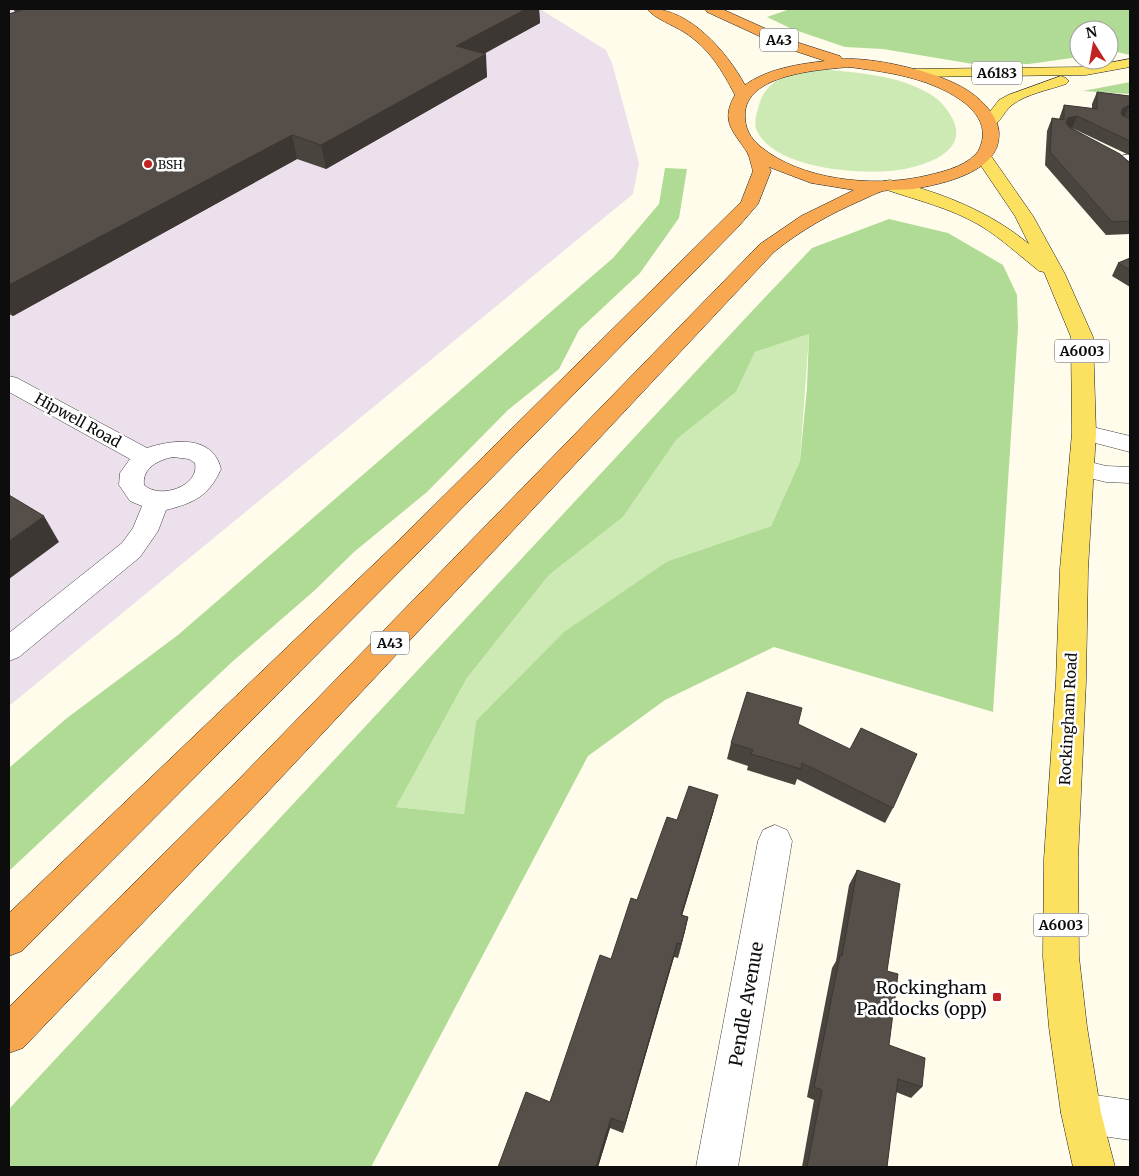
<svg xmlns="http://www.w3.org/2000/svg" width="1139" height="1176" viewBox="0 0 1139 1176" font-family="Merriweather,serif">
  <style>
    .industrial { fill: #ebe0ec }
    .green { fill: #cdeab5 }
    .forest { fill: #b0db94; fill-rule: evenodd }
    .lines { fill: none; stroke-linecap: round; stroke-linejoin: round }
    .minor-casing { stroke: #404040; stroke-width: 1 }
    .major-casing { stroke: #1e1e1e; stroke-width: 1 }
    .highway-casing { stroke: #1e1e1e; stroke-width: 1 }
    .minor { fill: #fff; fill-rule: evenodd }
    .major { fill: #fce05f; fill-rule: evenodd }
    .highway { fill: #f8a851; fill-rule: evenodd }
    .wall { fill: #4a443f }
    .shaded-wall { fill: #3c3733 }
    .building { fill: #564f49; stroke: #3c3733 }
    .poi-dot { fill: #c02321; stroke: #fff; stroke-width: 2 }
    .labels { text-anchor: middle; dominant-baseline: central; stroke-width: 5; stroke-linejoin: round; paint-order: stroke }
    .far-poi-label { font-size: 12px; fill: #0d0d0d; stroke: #fff; text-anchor: start }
    .shield { fill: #fff; stroke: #565656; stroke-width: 1 }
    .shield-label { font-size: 14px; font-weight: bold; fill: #0d0d0d }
    .street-label { font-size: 15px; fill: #0d0d0d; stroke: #fff }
    .near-poi-label { font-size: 18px; fill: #0d0d0d; stroke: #fff; text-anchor: end }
    .near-street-label { font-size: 18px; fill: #0d0d0d; stroke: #fff }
  </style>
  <rect width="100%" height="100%" fill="#fffcec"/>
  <path class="industrial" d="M 9,9 L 540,9 L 606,50 L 612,63 L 639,163 L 633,194 L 9,706 Z"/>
  <g class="green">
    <path d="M 823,69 C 858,73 899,75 930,94 C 940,100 949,110 954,122 C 968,156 914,169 889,171 C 854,174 775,168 757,131 C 753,123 757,113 759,105 C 768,74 796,74 823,69 Z"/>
    <path d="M 809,334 L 800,461 L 771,526 L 668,561 L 476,721 L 464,814 L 396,807 L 467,678 L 549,575 L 623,517 L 677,439 L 736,392 L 755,352 Z"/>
  </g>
  <g class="forest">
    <path d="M 790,9 L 1130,9 L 1130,55 L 1117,52 L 1109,53 L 1109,30 L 1079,30 L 1079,57 L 1029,64 L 973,64 L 883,49 L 845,47 L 792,29 L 767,17 Z"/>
    <path d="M 1130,82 L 1130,94 L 1083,91 Z"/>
    <path d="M 665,168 L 687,169 L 679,218 L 640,273 L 579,330 L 559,369 L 508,410 L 427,492 L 354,552 L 314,591 L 232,662 L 9,871 L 9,768 L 67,718 L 178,635 L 613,258 L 659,204 Z"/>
    <path d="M 889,219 L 948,233 L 1003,265 L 1017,295 L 1018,328 L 993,712 L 774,647 L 665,700 L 588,756 L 371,1167 L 9,1167 L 9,1109 L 754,309 L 812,248 ZM 809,334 L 807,388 L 800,461 L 771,526 L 668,561 L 564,632 L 476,721 L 464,814 L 396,807 L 467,678 L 549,575 L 623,517 L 677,439 L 736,392 L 755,352 Z"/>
  </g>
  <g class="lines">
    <g class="minor-casing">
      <g id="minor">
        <path d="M 1130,154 L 1130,164 L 1122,166 L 1116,165 L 1113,161 L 1116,157 Z"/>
        <path d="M 9,376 L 17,378 L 147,448 C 174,439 213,435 221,469 C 209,496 194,503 166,510 L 158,531 L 140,557 L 19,657 L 9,661 L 9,633 L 122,543 L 133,528 L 142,506 L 130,501 L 119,485 L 120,473 L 130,459 L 9,392 ZM 173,457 L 189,459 L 195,463 C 200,486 160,500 144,485 C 142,468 158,460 173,457 Z"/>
        <path d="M 1084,425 L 1130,436 L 1130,452 L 1076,438 L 1072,433 L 1076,428 Z"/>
        <path d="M 1082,460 L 1106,466 L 1130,467 L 1130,483 L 1106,482 L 1073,474 L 1070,468 L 1073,462 Z"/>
        <path d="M 775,825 L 787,830 L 792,841 L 738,1167 L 696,1167 L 758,841 L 763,830 Z"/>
        <path d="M 1081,1093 L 1130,1100 L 1130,1140 L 1081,1133 L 1067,1127 L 1061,1113 L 1067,1099 Z"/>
      </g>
    </g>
    <g class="major-casing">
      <g id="major">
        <path d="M 1130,59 L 1130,67 L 1086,75 L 909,77 L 904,76 L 902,73 L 904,70 L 909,69 L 1086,67 Z"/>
        <path d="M 1061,76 L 1066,78 L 1069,81 L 1066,84 C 1049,90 1026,94 1012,105 C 1001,114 999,130 983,126 L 981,123 L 999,100 L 1008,95 Z"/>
        <path d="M 983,152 L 989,153 L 1033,216 L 1065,274 L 1093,337 L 1096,433 L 1088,569 L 1086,681 L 1078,859 L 1079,957 L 1087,1027 L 1101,1113 L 1115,1167 L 1073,1167 L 1061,1113 L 1049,1027 L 1043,957 L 1044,859 L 1056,681 L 1060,569 L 1072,433 L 1071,337 L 1044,272 L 1039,271 C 1020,256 1002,239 981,226 C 951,208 916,200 884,189 L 881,185 L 884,181 L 890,180 C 940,192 989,211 1029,244 L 1015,216 L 975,157 L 977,153 Z"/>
      </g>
    </g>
    <g class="highway-casing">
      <path id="highway" d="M 647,9 C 688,6 727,52 745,85 C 767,69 798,64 825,61 L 783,47 L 707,12 L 705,9 L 722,9 L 793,41 L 840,56 L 842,59 C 875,57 939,72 967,90 C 981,99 999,116 999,134 C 1000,172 943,184 913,189 C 904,190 893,189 883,191 C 876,193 869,197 862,200 C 830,214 801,230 774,252 L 261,799 L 23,1048 L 9,1053 L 9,1007 L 239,779 L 760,244 L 801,216 L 854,190 L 811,183 L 769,167 L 771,171 L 758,204 L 739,226 L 414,557 L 22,951 L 9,956 L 9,913 L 396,543 L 741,202 L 753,171 C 751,165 750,157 747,152 C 733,131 720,121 735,95 C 722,70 709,48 684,32 C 673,25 655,19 647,9 ZM 849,67 C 879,71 910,75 937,87 C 958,96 988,114 982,141 C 981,145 979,151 976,154 C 963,168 938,173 920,177 C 872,187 801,180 761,147 C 750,138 745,129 745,115 C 745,74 819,70 849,67 Z"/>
    </g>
    <use href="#minor" class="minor"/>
    <use href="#major" class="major"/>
    <use href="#highway" class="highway"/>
  </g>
  <g class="wall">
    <path d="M 13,9 L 539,9 L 540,23 L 484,54 L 487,77 L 326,169 L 297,159 L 13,316 L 9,314 L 9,14 L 15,12 Z"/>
    <path d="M 1097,92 L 1130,96 L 1130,158 L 1129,155 L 1072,128 L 1128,161 L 1130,162 L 1130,234 L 1106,235 L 1045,165 L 1047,131 L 1052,118 L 1059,119 L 1064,105 L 1092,109 L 1092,104 Z"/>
    <path d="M 1130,258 L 1130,287 L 1112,276 L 1118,263 Z"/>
    <path d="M 798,724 L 893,808 L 885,823 L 797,779 L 795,785 L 747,770 L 748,766 L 727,759 L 731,743 Z"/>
    <path d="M 714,810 L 682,915 L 688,917 L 685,931 L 678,958 L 674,957 L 623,1133 L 610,1128 L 598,1167 L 498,1167 L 550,1102 L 611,959 L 637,900 Z"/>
    <path d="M 857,870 L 887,971 L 889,1045 L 922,1087 L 911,1098 L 896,1092 L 887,1167 L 802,1167 L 814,1100 L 807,1097 L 832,968 L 836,961 L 849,885 Z"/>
  </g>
  <g class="shaded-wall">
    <path d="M 526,9 L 539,9 L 540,23 L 457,68 L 456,46 Z"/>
    <path d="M 486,54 L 487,77 L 326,169 L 321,145 Z"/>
    <path d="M 1130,105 L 1124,117 L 1117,120 L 1123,108 Z"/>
    <path d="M 1077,116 L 1072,128 L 1063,131 L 1068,118 Z"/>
    <path d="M 292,135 L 297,159 L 13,316 L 9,308 L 9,285 Z"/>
    <path d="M 44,516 L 59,542 L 9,579 L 9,541 Z"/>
    <path d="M 718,795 L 714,810 L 678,929 L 681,915 Z"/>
    <path d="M 688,917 L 685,931 L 678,958 L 681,944 Z"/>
    <path d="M 677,943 L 674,957 L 623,1133 L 625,1123 Z"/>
    <path d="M 611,1118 L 610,1128 L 598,1167 L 596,1167 Z"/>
  </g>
  <g class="building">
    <path d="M 25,9 L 526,9 L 456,46 L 486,54 L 321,145 L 292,135 L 9,285 L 9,14 Z"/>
    <path d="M 1097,92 L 1130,96 L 1130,105 L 1123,108 L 1121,113 L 1123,116 L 1130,118 L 1130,141 L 1077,116 L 1068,118 L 1066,123 L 1069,127 L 1120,154 L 1128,161 L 1130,162 L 1130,221 L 1112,222 L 1050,152 L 1052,118 L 1064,120 L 1064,105 L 1097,109 Z"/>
    <path d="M 1130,258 L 1130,270 L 1118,263 Z"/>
    <path d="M 9,495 L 44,516 L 9,541 Z"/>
    <path d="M 747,692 L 802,708 L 798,724 L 850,749 L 861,728 L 917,754 L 893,808 L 802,763 L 801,769 L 751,754 L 753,750 L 731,743 Z"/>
    <path d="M 689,786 L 718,795 L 681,915 L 688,917 L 681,944 L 677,943 L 625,1123 L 611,1118 L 596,1167 L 498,1167 L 526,1092 L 550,1102 L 600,955 L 611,959 L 631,898 L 637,900 L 667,817 L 677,820 Z"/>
    <path d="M 857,870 L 900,884 L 887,971 L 898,974 L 889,1045 L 925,1058 L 922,1087 L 898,1079 L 887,1167 L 807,1167 L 822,1090 L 814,1087 L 840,955 L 842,956 Z"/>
  </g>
  <g class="poi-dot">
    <circle cx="148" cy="164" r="5"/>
    <rect x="992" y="992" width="10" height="10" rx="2.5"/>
  </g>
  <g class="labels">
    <g class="far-poi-label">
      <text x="158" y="164">BSH</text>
    </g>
    <g class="shield">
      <rect x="760" y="28.5" width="38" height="23" rx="4"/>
      <rect x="972" y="61.5" width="50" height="23" rx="4"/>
      <rect x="1054.5" y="339.5" width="55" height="23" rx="4"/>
      <rect x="371" y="631.5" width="38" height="23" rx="4"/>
      <rect x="1033.5" y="913.5" width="55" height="23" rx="4"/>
    </g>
    <g class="shield-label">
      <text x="779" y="40">A43</text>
      <text x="997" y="73">A6183</text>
      <text x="1082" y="351">A6003</text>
      <text x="390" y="643">A43</text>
      <text x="1061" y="925">A6003</text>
    </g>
    <g class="street-label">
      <text transform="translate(78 420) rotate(29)">Hipwell Road</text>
      <text transform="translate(1068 719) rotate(-87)">Rockingham Road</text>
    </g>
    <g class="near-poi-label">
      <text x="987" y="987">Rockingham<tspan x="987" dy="21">Paddocks (opp)</tspan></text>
    </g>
    <g class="near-street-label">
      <text transform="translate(746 1004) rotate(-80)">Pendle Avenue</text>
    </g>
  </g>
  <rect width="1139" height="1176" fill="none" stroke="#0d0d0d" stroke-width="20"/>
  <g transform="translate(1094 45) rotate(349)"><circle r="24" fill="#ffffff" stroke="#9e9e9e"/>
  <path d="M0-4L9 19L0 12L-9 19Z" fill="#c02321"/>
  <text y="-8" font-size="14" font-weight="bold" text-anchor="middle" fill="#0d0d0d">N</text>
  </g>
</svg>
